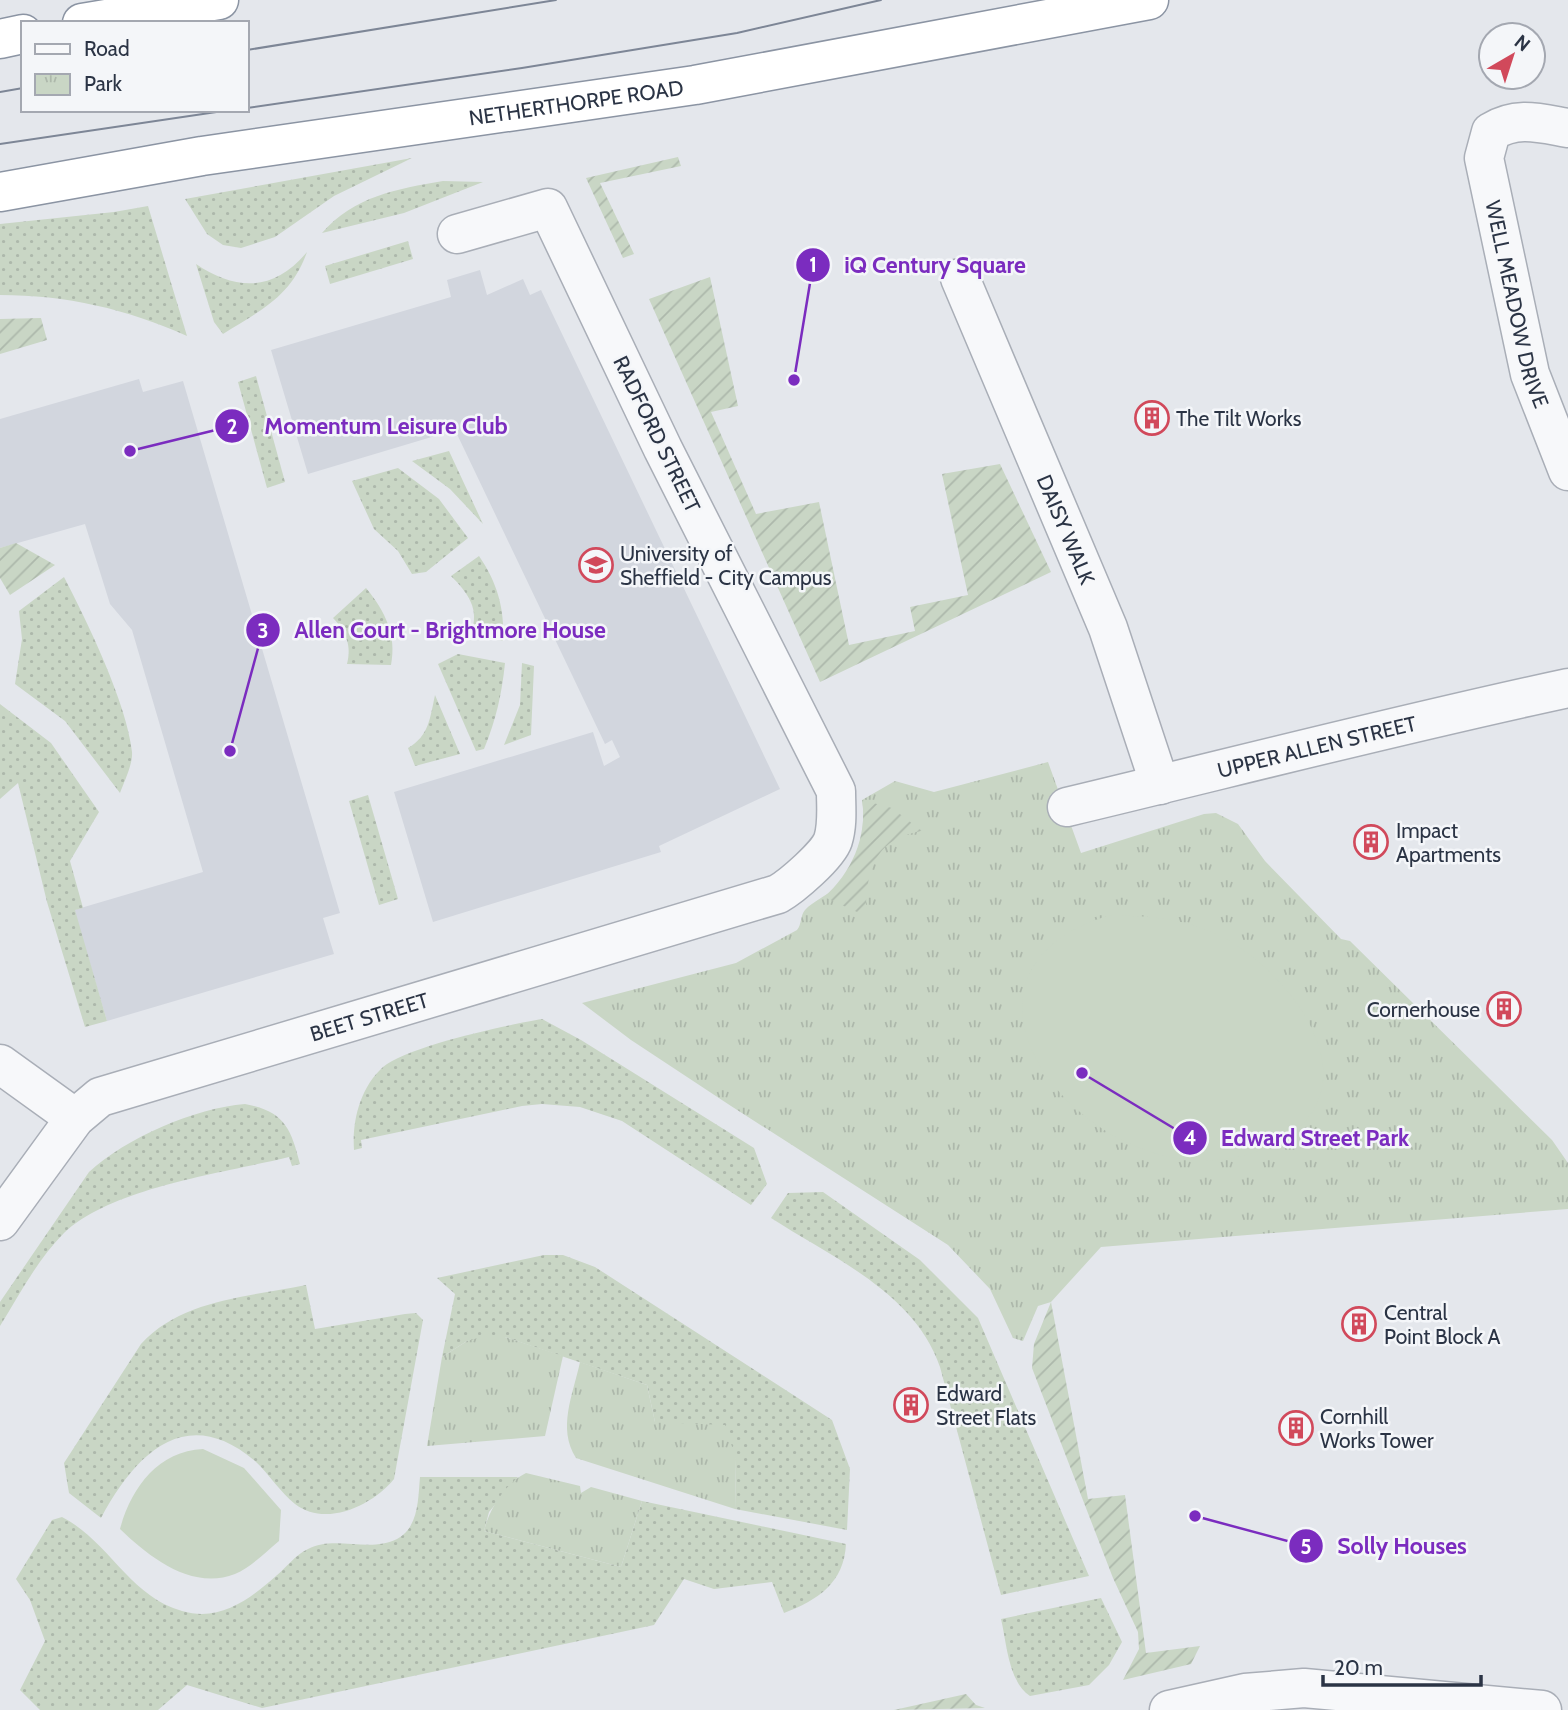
<svg xmlns="http://www.w3.org/2000/svg" width="1568" height="1710" viewBox="0 0 1568 1710" font-family="Cabin,sans-serif">
  <style>
    .built { fill: #d2d6de }
    .grass { fill: url(#grass-dots) }
    .park { fill: url(#park-tufts) }
    .garden { fill: url(#garden-furrows) }
    .pitch { fill: #c9d6c5 }
    .lines { fill: none; stroke-linecap: round; stroke-linejoin: round }
    .minor-casing { stroke: #a9aeb7; stroke-width: 41 }
    .highway-casing { stroke: #8b94a3; stroke-width: 41 }
    .minor { stroke: #f7f8fa; stroke-width: 38 }
    .highway { stroke: #fff; stroke-width: 38 }
    .tram { stroke: #7d8696; stroke-width: 2 }
    .labels { text-anchor: middle; dominant-baseline: central; stroke-width: 5; stroke-linejoin: round; paint-order: stroke }
    .street-label { font-size: 21px; fill: #2b3445; stroke: #f4f6f9 }
    .poi-label { font-size: 21px; fill: #2b3445; stroke: #f4f6f9; text-anchor: start }
    .leader { fill: none; stroke: #7b2cbf; stroke-width: 2.5 }
    .callout-dot { fill: #7b2cbf; stroke: #f4f6f9; stroke-width: 2.5 }
    .mark-label { font-size: 21px; text-anchor: middle; font-weight: bold; fill: #fff }
    .callout-label { font-size: 23px; text-anchor: middle; font-weight: bold; fill: #7b2cbf; stroke: #f4f6f9; stroke-width: 5; stroke-linejoin: round; paint-order: stroke }
  </style>
  <defs>
    <pattern id="grass-dots" width="8" height="8" patternUnits="userSpaceOnUse" patternTransform="scale(1.75)"><rect width="8" height="8" fill="#c9d6c5"/><path d="M2 2h.1M6 6h.1" fill="none" stroke="#adb8ab" stroke-width="1.8" stroke-linecap="round"/></pattern>
    <pattern id="park-tufts" width="24" height="20" patternUnits="userSpaceOnUse" patternTransform="scale(1.75)"><rect width="24" height="20" fill="#c9d6c5"/><path d="M3 7l-1-3M5 7V3M7 7l1-3M15 17l-1-3M17 17v-4M19 17l1-3" fill="none" stroke="#adb8ab"/></pattern>
    <pattern id="garden-furrows" width="10" height="10" patternUnits="userSpaceOnUse" patternTransform="scale(1.75)"><rect width="10" height="10" fill="#c9d6c5"/><path d="M-1 1l2-2M0 10L10 0M9 11l2-2" fill="none" stroke="#adb8ab"/></pattern>
  </defs>
  <rect width="100%" height="100%" fill="#e4e7ec"/>
  <g class="built">
    <path d="M 480,270 L 487,295 L 523,279 L 530,295 L 541,290 L 780,789 L 659,846 L 661,852 L 433,922 L 394,792 L 593,732 L 604,766 L 620,757 L 612,740 L 605,744 L 455,430 L 308,474 L 271,350 L 451,297 L 447,280 Z"/>
    <path d="M 139,379 L 143,392 L 183,381 L 340,913 L 323,918 L 334,954 L 107,1021 L 74,910 L 203,872 L 132,630 L 110,604 L 85,524 L 0,548 L 0,419 Z"/>
  </g>
  <g class="grass">
    <path d="M 412,158 L 334,196 L 275,237 L 241,248 L 223,245 L 207,234 L 185,199 Z"/>
    <path d="M 443,181 L 483,182 L 404,213 L 322,233 C 354,196 397,189 443,181 Z"/>
    <path d="M 148,206 L 187,336 C 127,309 66,295 0,295 L 0,224 L 114,212 Z"/>
    <path d="M 408,241 L 413,259 L 330,284 L 325,266 Z"/>
    <path d="M 307,252 C 291,297 261,310 223,334 L 214,322 L 196,264 C 236,291 274,292 307,252 Z"/>
    <path d="M 256,376 L 285,482 L 267,488 L 238,382 Z"/>
    <path d="M 449,451 L 483,524 L 450,489 L 412,461 Z"/>
    <path d="M 398,468 L 439,499 L 468,538 L 426,572 L 412,574 L 398,551 L 374,529 L 352,481 Z"/>
    <path d="M 479,556 C 497,582 505,609 503,641 L 471,633 C 480,609 468,593 451,576 Z"/>
    <path d="M 64,577 C 87,621 127,704 132,752 C 133,764 124,782 120,793 L 65,721 L 15,684 L 22,639 L 19,611 Z"/>
    <path d="M 366,588 C 385,611 397,635 391,665 L 347,664 C 352,646 346,631 333,618 Z"/>
    <path d="M 458,654 L 505,663 C 502,693 496,720 484,749 L 476,751 L 438,664 Z"/>
    <path d="M 522,663 L 534,666 L 531,735 L 504,745 L 520,705 Z"/>
    <path d="M 435,695 L 460,754 L 415,766 L 408,748 C 429,736 430,718 435,695 Z"/>
    <path d="M 0,704 L 51,743 L 99,812 L 70,861 L 83,908 L 75,910 L 107,1021 L 85,1027 L 47,902 L 18,783 L 0,799 Z"/>
    <path d="M 368,795 L 398,899 L 379,905 L 349,801 Z"/>
    <path d="M 542,1019 L 581,1040 L 754,1148 L 767,1184 L 751,1205 L 622,1121 L 580,1107 L 542,1104 L 522,1106 L 361,1140 L 362,1148 L 354,1150 C 352,1121 360,1088 383,1067 C 408,1046 507,1025 542,1019 Z"/>
    <path d="M 245,1104 C 284,1111 291,1128 300,1164 L 292,1166 L 289,1157 C 224,1173 112,1187 64,1233 C 37,1260 20,1294 0,1326 L 0,1302 L 89,1172 C 126,1138 195,1108 245,1104 Z"/>
    <path d="M 823,1192 L 920,1260 L 978,1318 L 1089,1576 L 1001,1595 L 940,1367 C 915,1293 833,1258 771,1218 L 788,1193 Z"/>
    <path d="M 544,1255 L 563,1255 L 595,1267 L 832,1420 L 850,1469 L 847,1530 L 735,1509 L 736,1459 L 655,1422 L 647,1385 L 505,1337 L 467,1341 L 442,1357 L 455,1294 L 437,1278 Z"/>
    <path d="M 306,1285 L 315,1329 L 405,1314 L 416,1313 L 423,1320 L 394,1479 C 373,1505 326,1528 295,1504 C 280,1492 269,1474 255,1461 C 186,1402 135,1454 101,1518 L 69,1493 L 64,1463 L 141,1344 C 182,1299 249,1297 306,1285 Z"/>
    <path d="M 420,1477 L 518,1477 L 489,1512 L 484,1531 L 621,1567 L 642,1501 L 846,1544 C 844,1583 818,1600 784,1613 L 772,1582 L 714,1589 L 684,1579 L 654,1625 L 262,1708 L 187,1685 L 158,1710 L 40,1710 L 20,1690 L 45,1641 L 30,1600 L 16,1579 L 52,1520 L 62,1517 C 109,1541 129,1596 182,1611 C 220,1622 249,1600 276,1576 C 287,1567 295,1555 308,1549 C 334,1535 370,1553 397,1539 C 419,1527 418,1499 420,1477 Z"/>
    <path d="M 1101,1598 L 1122,1642 L 1109,1665 L 1089,1685 L 1030,1696 C 1008,1681 1007,1644 1001,1619 Z"/>
  </g>
  <g class="park">
    <path d="M 1048,762 L 1081,853 L 1204,814 L 1216,813 L 1238,824 L 1265,861 L 1341,939 L 1350,941 L 1552,1140 L 1568,1163 L 1568,1209 L 1101,1247 L 1051,1302 L 1038,1306 L 1023,1341 L 1013,1338 L 990,1289 L 948,1245 L 731,1106 L 631,1040 L 582,1003 L 736,963 L 797,930 C 802,924 800,916 805,910 C 813,901 827,896 836,887 C 857,867 867,828 862,800 L 895,781 L 934,792 Z"/>
    <path d="M 485,1336 L 505,1337 L 563,1356 L 545,1436 L 427,1446 L 442,1357 L 467,1341 Z"/>
    <path d="M 580,1362 L 647,1385 L 655,1422 L 725,1425 L 736,1459 L 735,1509 L 576,1458 C 557,1428 573,1395 580,1362 Z"/>
    <path d="M 526,1473 L 580,1486 L 581,1493 L 591,1487 L 642,1501 L 621,1567 L 484,1531 C 489,1510 505,1483 526,1473 Z"/>
  </g>
  <g class="garden">
    <path d="M 678,157 L 681,166 L 600,183 L 634,254 L 623,258 L 586,178 Z"/>
    <path d="M 710,277 L 738,406 L 711,412 L 756,514 L 819,502 L 849,645 L 915,631 L 910,607 L 968,595 L 942,474 L 1000,464 L 1051,572 L 820,682 L 649,299 Z"/>
    <path d="M 41,318 L 47,340 L 0,354 L 0,319 Z"/>
    <path d="M 16,543 L 55,565 L 10,595 L 0,578 L 0,548 Z"/>
    <path d="M 862,800 L 892,808 L 922,831 C 873,839 866,872 866,916 L 824,897 C 851,874 868,836 862,800 Z"/>
    <path d="M 1051,1302 L 1088,1499 L 1125,1495 L 1146,1653 L 1200,1646 L 1191,1664 L 1123,1680 L 1139,1649 L 1138,1632 L 1113,1578 L 1032,1368 L 1034,1344 Z"/>
    <path d="M 966,1694 L 976,1705 L 985,1708 L 894,1710 Z"/>
  </g>
  <g class="pitch">
    <path d="M 1107,916 C 1144,915 1181,918 1216,934 C 1288,967 1380,1086 1278,1142 C 1117,1230 900,981 1107,916 Z"/>
    <path d="M 203,1449 L 244,1468 L 281,1510 L 279,1541 C 266,1552 251,1567 235,1574 C 192,1591 149,1557 120,1529 C 131,1488 158,1451 203,1449 Z"/>
  </g>
  <g class="lines">
    <g class="minor-casing">
      <g id="minor">
        <path id="s1" d="M 1568,128 C 1539,123 1517,116 1491,132 L 1484,158 L 1530,374 L 1568,471"/>
        <path id="s2" d="M 960,278 L 1108,628 L 1160,785"/>
        <path id="s3" d="M 1067,807 C 1234,767 1400,724 1568,688"/>
        <path d="M 0,1064 L 75,1118"/>
        <path id="s4" d="M 0,1221 L 75,1118 L 100,1097 L 778,894 C 792,886 828,855 833,840 C 838,824 836,807 836,791 L 663,449 L 548,208 L 457,234"/>
        <path d="M 1169,1710 L 1245,1693 L 1304,1688 L 1542,1710"/>
      </g>
    </g>
    <g class="highway-casing">
      <g id="highway">
        <path d="M 82,23 L 219,0"/>
        <path d="M 0,39 L 23,34"/>
        <path id="s5" d="M 0,192 L 202,156 L 695,85 L 1149,0"/>
      </g>
    </g>
    <use href="#minor" class="minor"/>
    <use href="#highway" class="highway"/>
    <g class="tram">
      <path d="M 247,50 L 556,0"/>
      <path d="M 0,92 L 23,88"/>
      <path d="M 247,108 L 522,68 L 737,33 L 881,0"/>
      <path d="M 0,144 L 230,110"/>
    </g>
  </g>
  <defs>
    <g id="building-ring" transform="scale(1.75)"><circle r="9.5" fill="#f4f6f9" stroke="#d1495b" stroke-width="1.5"/><path d="M-4-6H4V6H1V3H-1V6H-4ZM-2.5-4.3h1.7v1.8h-1.7ZM.8-4.3h1.7v1.8H.8ZM-2.5-1h1.7V.8h-1.7ZM.8-1h1.7V.8H.8Z" fill="#d1495b"/></g>
    <g id="university-ring" transform="scale(1.75)"><circle r="9.5" fill="#f4f6f9" stroke="#d1495b" stroke-width="1.5"/><path d="M0-5L7-2L0 1L-7-2ZM-4 1L0 2.5L4 1V4Q0 6-4 4Z" fill="#d1495b"/></g>
  </defs>
  <g fill-rule="evenodd">
    <use href="#building-ring" x="1152" y="418"/>
    <use href="#university-ring" x="596" y="565"/>
    <use href="#building-ring" x="1371" y="842"/>
    <use href="#building-ring" x="1504" y="1009"/>
    <use href="#building-ring" x="1359" y="1324"/>
    <use href="#building-ring" x="911" y="1405"/>
    <use href="#building-ring" x="1296" y="1428"/>
  </g>
  <g class="labels">
    <g class="street-label">
      <text stroke="none"><textPath href="#s5" startOffset="583">NETHERTHORPE ROAD</textPath></text>
      <text stroke="none"><textPath href="#s1" startOffset="256">WELL MEADOW DRIVE</textPath></text>
      <text transform="translate(657 434) rotate(64)">RADFORD STREET</text>
      <text stroke="none"><textPath href="#s2" startOffset="273">DAISY WALK</textPath></text>
      <text stroke="none"><textPath href="#s3" startOffset="257">UPPER ALLEN STREET</textPath></text>
      <text stroke="none"><textPath href="#s4" startOffset="441">BEET STREET</textPath></text>
    </g>
    <g class="poi-label">
      <text x="1176" y="418">The Tilt Works</text>
      <text x="620" y="553">University of<tspan x="620" dy="24">Sheffield - City Campus</tspan></text>
      <text x="1396" y="830">Impact<tspan x="1396" dy="24">Apartments</tspan></text>
      <text x="1480" y="1009" text-anchor="end">Cornerhouse</text>
      <text x="1384" y="1312">Central<tspan x="1384" dy="24">Point Block A</tspan></text>
      <text x="936" y="1393">Edward<tspan x="936" dy="24">Street Flats</tspan></text>
      <text x="1320" y="1416">Cornhill<tspan x="1320" dy="24">Works Tower</tspan></text>
    </g>
  </g>
  <path class="leader" d="M794 380L813 265M130 451L232 426M230 751L263 630M1082 1073L1190 1138M1195 1516L1306 1546"/>
  <g class="callout-dot">
    <circle cx="794" cy="380" r="7"/>
    <circle cx="130" cy="451" r="7"/>
    <circle cx="230" cy="751" r="7"/>
    <circle cx="1082" cy="1073" r="7"/>
    <circle cx="1195" cy="1516" r="7"/>
    <circle cx="813" cy="265" r="18"/>
    <circle cx="232" cy="426" r="18"/>
    <circle cx="263" cy="630" r="18"/>
    <circle cx="1190" cy="1138" r="18"/>
    <circle cx="1306" cy="1546" r="18"/>
  </g>
  <g class="mark-label">
    <text x="813" y="272">1</text>
    <text x="232" y="434">2</text>
    <text x="263" y="638">3</text>
    <text x="1190" y="1145">4</text>
    <text x="1306" y="1554">5</text>
  </g>
  <g class="callout-label">
    <text x="935" y="273">iQ Century Square</text>
    <text x="386" y="434">Momentum Leisure Club</text>
    <text x="450" y="638">Allen Court - Brightmore House</text>
    <text x="1315" y="1146">Edward Street Park</text>
    <text x="1402" y="1554">Solly Houses</text>
  </g>
  <rect x="21" y="21" width="228" height="91" fill="#f4f6f9" stroke="#a4a8b1" stroke-width="2"/>
  <rect x="35" y="44" width="35" height="10" fill="#f7f8fa" stroke="#a4a8b1" stroke-width="2"/>
  <text x="84" y="56" font-size="21" fill="#2b3445">Road</text>
  <rect x="35" y="74" width="35" height="21" fill="url(#park-tufts)" stroke="#a4a8b1" stroke-width="2"/>
  <text x="84" y="91" font-size="21" fill="#2b3445">Park</text>
  <g transform="translate(1512 56) rotate(39)"><circle r="33" fill="#f4f6f9" stroke="#a4a8b1" stroke-width="2"/>
  <path d="M0-5L12 26L0 18L-12 26Z" fill="#d1495b"/>
  <text y="-10" font-size="19" font-weight="bold" text-anchor="middle" fill="#2b3445">N</text>
  </g>
  <path d="M1323 1675v10h158v-10" fill="none" stroke="#2b3445" stroke-width="3.5"/>
  <text x="1334" y="1675" font-size="21" fill="#2b3445" stroke="#f4f6f9" stroke-width="5" paint-order="stroke">20 m</text>
</svg>
